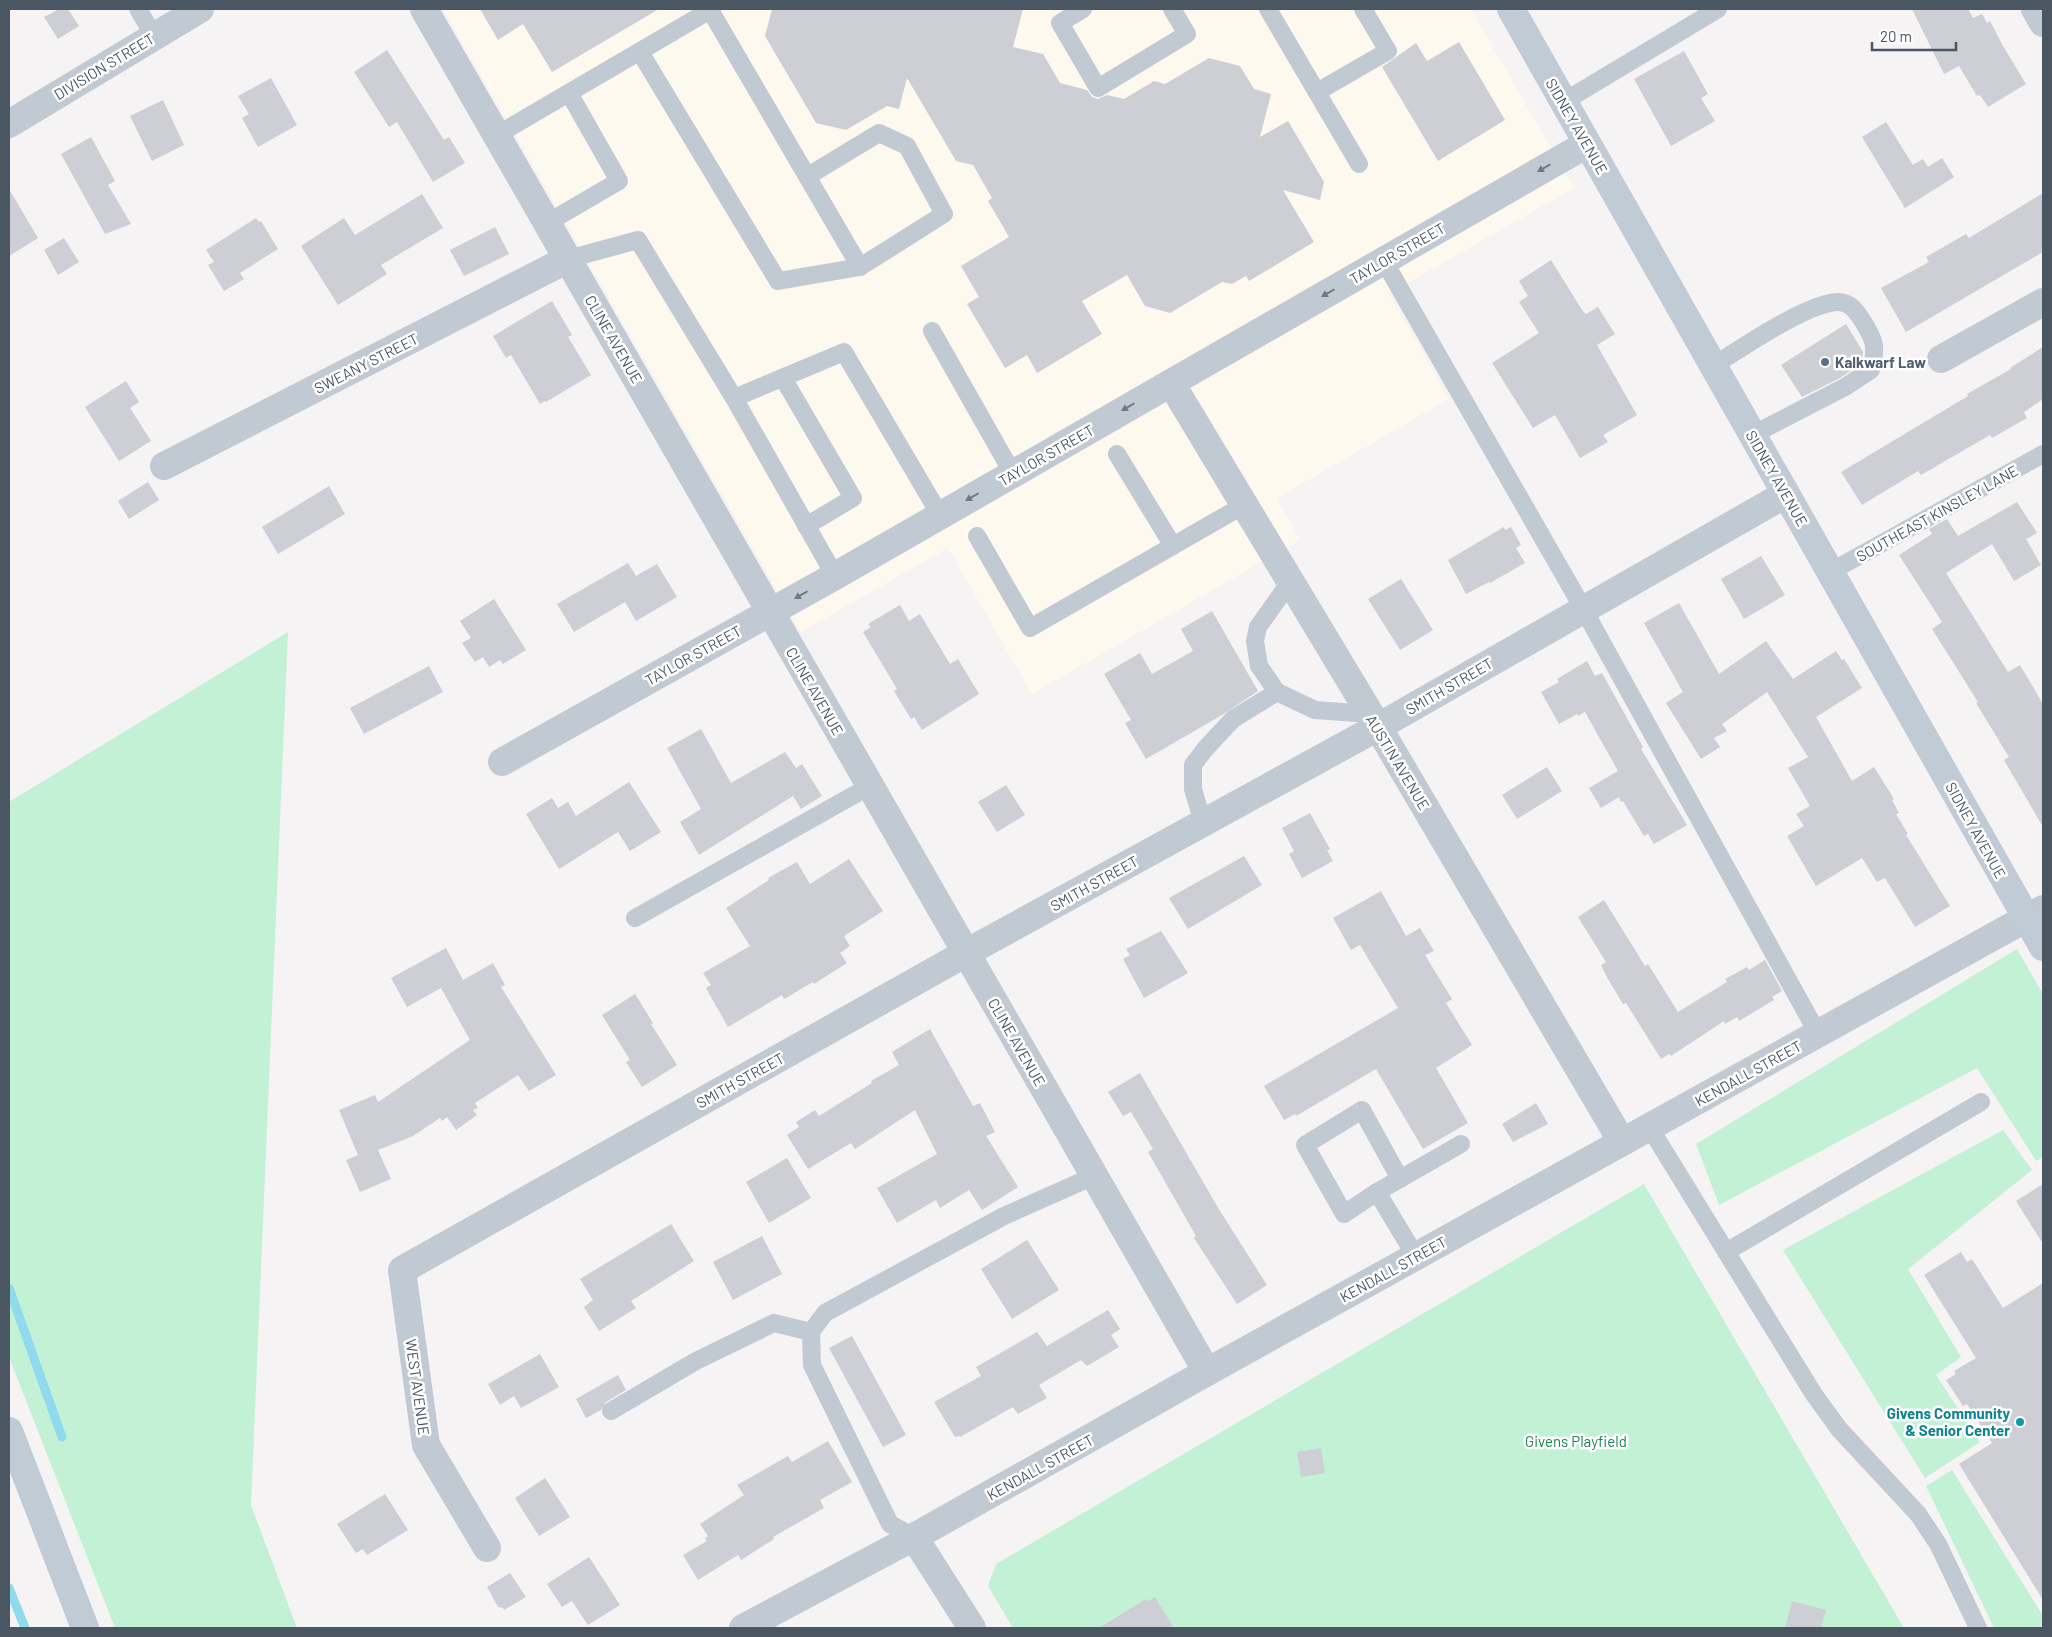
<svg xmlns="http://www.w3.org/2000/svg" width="2052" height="1637" viewBox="0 0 2052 1637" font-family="Barlow,sans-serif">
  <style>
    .commercial { fill: #fdf9ef }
    .green { fill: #c3f1d5 }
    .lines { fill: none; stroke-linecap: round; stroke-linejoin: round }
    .stream { stroke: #90daee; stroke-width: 9 }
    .building { fill: #cdcfd5 }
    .lane { stroke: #c1cad2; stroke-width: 18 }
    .street { stroke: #c1cad2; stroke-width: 28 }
    .secondary { stroke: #c1cbd6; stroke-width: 28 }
    .oneway { fill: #6e7983 }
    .service-dot { fill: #5c6f8a; stroke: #fff; stroke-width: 2 }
    .culture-dot { fill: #0f9aa8; stroke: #fff; stroke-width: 2 }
    .labels { text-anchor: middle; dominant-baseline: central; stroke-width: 5; stroke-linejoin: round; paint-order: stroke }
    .street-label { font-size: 15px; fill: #4a5661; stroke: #fff }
    .service-label { font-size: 15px; font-weight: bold; fill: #4e5e75; stroke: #fff; text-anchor: start }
    .culture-label { font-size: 15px; font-weight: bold; fill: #0d838f; stroke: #fff; text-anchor: end }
    .park-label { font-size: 15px; fill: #17864f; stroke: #fff }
  </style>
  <rect width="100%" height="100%" fill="#f5f3f3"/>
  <path class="commercial" d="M 443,9 L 1471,9 L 1574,188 L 1389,294 L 1449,399 L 1277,498 L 1300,540 L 1032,694 L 948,548 L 801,632 Z"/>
  <g class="green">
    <path d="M 288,632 L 251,1505 L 297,1628 L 115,1628 L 9,1357 L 9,802 Z"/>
    <path d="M 2017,949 L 2043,994 L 2043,1157 L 2036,1161 L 1977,1068 L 1719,1205 L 1696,1144 Z"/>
    <path d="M 2003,1130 L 2032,1170 L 1908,1269 L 1961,1357 L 1936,1375 L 1980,1442 L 1925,1478 L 1783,1250 Z"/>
    <path d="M 1644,1184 L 1904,1628 L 1013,1628 L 988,1586 L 996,1564 Z"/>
    <path d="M 1952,1470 L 2043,1616 L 2043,1628 L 1994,1628 L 1926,1486 Z"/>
  </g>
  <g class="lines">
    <g class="stream">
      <path d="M 9,1288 L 62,1437"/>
      <path d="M 9,1588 L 25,1628"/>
    </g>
  </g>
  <g class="building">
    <path d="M 59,9 L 68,9 L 79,26 L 58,39 L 44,17 Z"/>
    <path d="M 480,9 L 659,9 L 552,72 L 523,24 L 498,40 Z"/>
    <path d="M 772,9 L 1023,9 L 1013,47 L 1043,54 L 1060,83 L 1087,90 L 1092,97 L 1098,99 L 1107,95 L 1124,99 L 1154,81 L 1165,84 L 1209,58 L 1240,66 L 1254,89 L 1271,94 L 1260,137 L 1288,121 L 1324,182 L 1320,200 L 1283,190 L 1314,242 L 1249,281 L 1246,276 L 1232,284 L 1222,282 L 1170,313 L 1145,306 L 1127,275 L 1082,301 L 1102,334 L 1037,373 L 1027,355 L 1005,368 L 967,304 L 979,297 L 961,266 L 1009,237 L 988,201 L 992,198 L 973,165 L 956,161 L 907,78 L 899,109 L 887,106 L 846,130 L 816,123 L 765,36 Z"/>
    <path d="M 1912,9 L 1968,9 L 1973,18 L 1982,14 L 1987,23 L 1990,21 L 2003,46 L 2026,84 L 1988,107 L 1980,95 L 1977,96 L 1959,66 L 1944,74 Z"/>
    <path d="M 1459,42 L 1505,120 L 1438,161 L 1382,67 L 1416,43 L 1427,61 Z"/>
    <path d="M 387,50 L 444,140 L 449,137 L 465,163 L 433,182 L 397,122 L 389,127 L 354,72 Z"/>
    <path d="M 1684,51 L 1708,94 L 1701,98 L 1715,121 L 1671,146 L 1634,79 Z"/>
    <path d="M 271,78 L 297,125 L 258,147 L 242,118 L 249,114 L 238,96 Z"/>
    <path d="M 163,100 L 184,145 L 152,161 L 130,116 Z"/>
    <path d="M 1886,122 L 1913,165 L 1923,159 L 1928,167 L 1942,158 L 1954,177 L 1905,208 L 1862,137 Z"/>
    <path d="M 91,137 L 115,181 L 108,185 L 131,224 L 105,234 L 61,154 Z"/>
    <path d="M 9,189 L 38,238 L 9,256 Z"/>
    <path d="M 2043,193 L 2043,252 L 1906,332 L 1881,288 L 1929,262 L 1926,257 L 1966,234 L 1969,238 Z"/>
    <path d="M 422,194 L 443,228 L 381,265 L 387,274 L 338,305 L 301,246 L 344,218 L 355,235 Z"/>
    <path d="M 256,218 L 259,222 L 261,221 L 278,249 L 240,273 L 244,279 L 224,291 L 208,265 L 214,262 L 206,250 Z"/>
    <path d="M 495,227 L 509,254 L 464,276 L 450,250 Z"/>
    <path d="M 64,238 L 79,262 L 58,275 L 44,250 Z"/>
    <path d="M 1551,260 L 1582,310 L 1586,314 L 1598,307 L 1615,334 L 1597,345 L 1637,415 L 1603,435 L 1608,442 L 1580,458 L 1555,415 L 1533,428 L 1492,363 L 1539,333 L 1519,302 L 1528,296 L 1519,281 Z"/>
    <path d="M 552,301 L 572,335 L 568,337 L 591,375 L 546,402 L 545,401 L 540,404 L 511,355 L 506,358 L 493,336 Z"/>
    <path d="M 1846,324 L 1863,352 L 1862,363 L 1840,378 L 1802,397 L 1781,365 Z"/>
    <path d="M 2043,347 L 2043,399 L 2024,412 L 2027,418 L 1992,438 L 1990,435 L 1921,475 L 1918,471 L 1862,505 L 1841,472 L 1968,396 L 1967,394 L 2011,369 L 2010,368 Z"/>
    <path d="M 126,381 L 139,402 L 130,408 L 151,441 L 119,461 L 85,407 Z"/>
    <path d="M 148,482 L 159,500 L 129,519 L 118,501 Z"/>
    <path d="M 329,486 L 345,514 L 278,554 L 262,527 Z"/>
    <path d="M 2017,502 L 2037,533 L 2026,539 L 2041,565 L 2014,581 L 1992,544 L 1946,573 L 2008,672 L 2020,665 L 2043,704 L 2043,827 L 2004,760 L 2009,757 L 1976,703 L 1978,702 L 1932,629 L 1942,622 L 1899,555 L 1932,534 L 1929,529 L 1947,519 L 1958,536 Z"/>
    <path d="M 1504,527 L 1505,530 L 1511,527 L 1521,545 L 1516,548 L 1525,563 L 1490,583 L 1489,582 L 1466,594 L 1448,560 Z"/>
    <path d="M 1761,556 L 1785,595 L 1744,619 L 1721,579 Z"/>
    <path d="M 628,563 L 636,576 L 657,564 L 677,597 L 636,621 L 625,602 L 574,632 L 557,604 Z"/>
    <path d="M 1401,579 L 1433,630 L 1400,650 L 1368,599 Z"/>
    <path d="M 494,599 L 526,650 L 503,664 L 500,660 L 489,667 L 483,657 L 475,662 L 462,643 L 471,638 L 460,621 Z"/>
    <path d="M 1679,603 L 1719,674 L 1766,641 L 1793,679 L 1836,651 L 1842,660 L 1844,659 L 1862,688 L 1816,717 L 1852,781 L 1874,767 L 1894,799 L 1892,800 L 1899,813 L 1896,814 L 1908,834 L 1906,835 L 1950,906 L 1915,927 L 1885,878 L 1877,882 L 1862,858 L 1816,886 L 1787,836 L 1804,826 L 1796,814 L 1810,806 L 1788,768 L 1808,757 L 1767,692 L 1722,724 L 1727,731 L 1714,738 L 1720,747 L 1701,759 L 1666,703 L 1683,692 L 1644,623 Z"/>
    <path d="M 900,605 L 909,621 L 920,614 L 950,664 L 958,659 L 979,694 L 922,730 L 914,717 L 911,719 L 894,691 L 897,689 L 863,632 L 871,627 L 868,624 Z"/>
    <path d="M 1212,611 L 1258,691 L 1222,715 L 1146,759 L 1125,723 L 1131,720 L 1104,674 L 1140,653 L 1152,674 L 1193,651 L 1181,629 Z"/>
    <path d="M 1587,661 L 1595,676 L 1602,673 L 1643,747 L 1641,749 L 1687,825 L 1654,844 L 1648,834 L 1644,836 L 1623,801 L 1621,802 L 1619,797 L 1601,808 L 1589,788 L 1618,771 L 1585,712 L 1578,716 L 1577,714 L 1559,724 L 1541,692 L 1559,682 L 1557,679 Z"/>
    <path d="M 429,666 L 443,692 L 364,734 L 350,708 Z"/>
    <path d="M 701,729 L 731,783 L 785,752 L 796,768 L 802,764 L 822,796 L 801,809 L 793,796 L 699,855 L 680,822 L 701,809 L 667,748 Z"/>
    <path d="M 1547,767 L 1562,791 L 1517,819 L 1502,795 Z"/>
    <path d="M 629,782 L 661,832 L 630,851 L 618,832 L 559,869 L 526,814 L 552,798 L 558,808 L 568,802 L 576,816 Z"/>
    <path d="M 1006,785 L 1025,815 L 997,832 L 978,802 Z"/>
    <path d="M 1310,813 L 1330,849 L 1327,850 L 1333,861 L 1302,878 L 1289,854 L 1294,851 L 1282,828 Z"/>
    <path d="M 1244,856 L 1262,885 L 1188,929 L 1169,898 Z"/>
    <path d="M 849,859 L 883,911 L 844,936 L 850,946 L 840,953 L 847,963 L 814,984 L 813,982 L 784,999 L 782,995 L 728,1027 L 706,988 L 711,985 L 703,973 L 750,946 L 726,908 L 769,880 L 768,878 L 797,862 L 810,884 Z"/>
    <path d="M 1381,891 L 1406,936 L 1420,928 L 1434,951 L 1425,955 L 1452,999 L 1446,1003 L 1472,1045 L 1436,1068 L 1468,1123 L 1423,1149 L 1376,1069 L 1296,1116 L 1295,1114 L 1284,1120 L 1264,1086 L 1398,1008 L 1360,945 L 1351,950 L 1333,918 Z"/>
    <path d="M 1604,900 L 1645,966 L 1648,964 L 1678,1012 L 1727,982 L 1725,979 L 1747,967 L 1749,970 L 1765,960 L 1782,991 L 1772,997 L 1774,1000 L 1739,1021 L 1737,1017 L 1725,1024 L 1724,1021 L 1671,1056 L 1669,1054 L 1661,1059 L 1626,1003 L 1623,1004 L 1608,979 L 1601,965 L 1606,962 L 1578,917 Z"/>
    <path d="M 1161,931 L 1188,973 L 1144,998 L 1123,959 L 1130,955 L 1126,949 Z"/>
    <path d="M 446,948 L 463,980 L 493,963 L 505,985 L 501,987 L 556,1075 L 529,1091 L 518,1075 L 475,1103 L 478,1108 L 473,1110 L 477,1115 L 456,1130 L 447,1117 L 442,1121 L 440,1118 L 413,1136 L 378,1150 L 391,1179 L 360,1192 L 346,1160 L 358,1155 L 339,1110 L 375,1095 L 378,1102 L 470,1040 L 441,988 L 407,1007 L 391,978 Z"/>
    <path d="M 635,994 L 653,1023 L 651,1024 L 677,1065 L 642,1087 L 626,1062 L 630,1060 L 602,1015 Z"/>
    <path d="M 930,1029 L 973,1106 L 980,1103 L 995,1132 L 986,1136 L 1018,1187 L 982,1210 L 969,1190 L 940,1208 L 936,1200 L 897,1223 L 877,1188 L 937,1154 L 915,1110 L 855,1149 L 851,1143 L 808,1169 L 787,1135 L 799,1127 L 796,1122 L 815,1110 L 819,1116 L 872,1083 L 871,1081 L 899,1065 L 892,1052 Z"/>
    <path d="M 1140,1073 L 1220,1211 L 1267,1285 L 1237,1304 L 1194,1238 L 1196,1236 L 1148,1152 L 1153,1149 L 1131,1112 L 1123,1116 L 1108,1092 Z"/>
    <path d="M 1536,1103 L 1548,1124 L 1513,1142 L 1502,1124 Z"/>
    <path d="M 787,1158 L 811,1198 L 769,1223 L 746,1182 Z"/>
    <path d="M 2043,1184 L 2043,1244 L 2016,1201 Z"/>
    <path d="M 671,1224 L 694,1261 L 631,1301 L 636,1308 L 599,1331 L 584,1307 L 593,1300 L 580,1279 Z"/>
    <path d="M 762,1236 L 782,1274 L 733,1300 L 713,1262 Z"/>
    <path d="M 1027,1240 L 1059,1290 L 1012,1319 L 981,1269 Z"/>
    <path d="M 1961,1252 L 1967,1262 L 1972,1259 L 2003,1308 L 2043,1283 L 2043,1600 L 1959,1464 L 1992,1443 L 1967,1404 L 1963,1406 L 1946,1380 L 1956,1374 L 1954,1371 L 1976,1358 L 1924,1275 Z"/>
    <path d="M 1108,1310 L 1120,1329 L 1111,1335 L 1119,1347 L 1087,1366 L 1081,1360 L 1039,1385 L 1047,1398 L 1018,1414 L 1013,1407 L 960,1437 L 959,1436 L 955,1437 L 934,1402 L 981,1376 L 976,1367 L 1037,1332 L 1047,1346 Z"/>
    <path d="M 852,1336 L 906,1435 L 883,1447 L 829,1348 Z"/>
    <path d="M 540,1354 L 559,1387 L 521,1408 L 514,1396 L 500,1405 L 488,1384 Z"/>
    <path d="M 618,1375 L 626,1390 L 606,1402 L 601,1410 L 586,1418 L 576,1399 Z"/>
    <path d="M 828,1441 L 852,1482 L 820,1500 L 824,1508 L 773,1537 L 774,1539 L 741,1560 L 738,1555 L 698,1580 L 683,1555 L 707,1541 L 705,1538 L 708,1536 L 700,1524 L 744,1495 L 737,1485 L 788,1456 L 792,1462 Z"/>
    <path d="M 1321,1448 L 1325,1473 L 1301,1477 L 1297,1452 Z"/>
    <path d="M 545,1478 L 570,1517 L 539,1536 L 515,1498 Z"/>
    <path d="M 385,1494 L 408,1530 L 367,1555 L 363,1549 L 356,1553 L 337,1524 Z"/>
    <path d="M 589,1557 L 620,1605 L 588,1625 L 572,1601 L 562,1607 L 547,1584 Z"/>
    <path d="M 510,1573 L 526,1597 L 504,1610 L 503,1608 L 498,1607 L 487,1587 Z"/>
    <path d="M 1155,1597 L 1174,1628 L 1099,1628 L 1146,1599 L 1148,1602 Z"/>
    <path d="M 1792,1601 L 1826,1610 L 1821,1628 L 1785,1628 Z"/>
  </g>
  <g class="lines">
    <g class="lane">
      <path d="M 138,9 L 154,36"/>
      <path d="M 1083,9 L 1060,23 L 1098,88 L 1187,34 L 1172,9"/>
      <path d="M 1268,9 L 1359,164"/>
      <path d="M 710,10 L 860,267 L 944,214 L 907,146 L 879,133 L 808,176"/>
      <path d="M 640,52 L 778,281 L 860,267"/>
      <path d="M 1317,92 L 1388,51 L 1363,9"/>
      <path d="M 1563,102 L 1718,9"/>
      <path d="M 497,135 L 712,9"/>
      <path d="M 547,223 L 619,181 L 569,93"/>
      <path d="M 568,259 L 638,240 L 734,398 L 844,352 L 940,515"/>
      <path d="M 1384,261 L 1584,610 L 1818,1034"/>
      <path d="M 932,331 L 1013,474"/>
      <path d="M 1713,366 C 1740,349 1810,301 1839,302 C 1851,303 1856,311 1862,320 C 1875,340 1877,347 1871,370 L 1845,387 L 1752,435"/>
      <path d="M 783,378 L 853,498 L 806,526"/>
      <path d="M 734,398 L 835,576"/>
      <path d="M 1117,454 L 1173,546"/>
      <path d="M 977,536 L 1030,628 L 1244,505"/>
      <path d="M 1830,572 L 2043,454"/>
      <path d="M 1290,582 L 1258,627 L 1255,641 L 1259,666 L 1277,692 L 1315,710 L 1370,714"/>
      <path d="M 1203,823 L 1193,789 L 1193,765 L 1206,748 L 1233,719 L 1277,692"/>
      <path d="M 635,918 L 870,786"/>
      <path d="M 1650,1128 L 1813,1393 L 1839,1429 L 1918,1514 L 1938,1544 L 1978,1628"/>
      <path d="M 1377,1192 L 1344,1214 L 1305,1145 L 1362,1110 L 1400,1179"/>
      <path d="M 1726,1252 L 1981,1102"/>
      <path d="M 1416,1257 L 1377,1192 L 1461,1144"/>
      <path d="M 611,1411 L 696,1361 L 774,1323 L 811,1332"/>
      <path d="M 914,1537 L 890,1524 L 812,1365 L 811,1332 L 825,1313 L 1004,1216 L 1094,1176"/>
    </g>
    <g class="street">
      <path d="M 424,9 L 1207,1372"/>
      <path d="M 2035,9 L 2043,23"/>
      <path d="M 9,124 L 200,9"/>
      <path d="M 1941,359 L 2043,302"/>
      <path d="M 1171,383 L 1378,727 L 1622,1142"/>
      <path d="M 164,466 L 568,259"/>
      <path d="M 502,762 L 835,576 L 1587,144"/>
      <path d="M 914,1537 L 972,1628"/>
      <path d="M 487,1548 L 426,1445 L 402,1270 L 966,953 L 1378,727 L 1786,494"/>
      <path d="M 743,1628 L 914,1537 L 1207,1372 L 2043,909"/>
    </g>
    <g class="secondary">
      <path d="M 1511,9 L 2043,947"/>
      <path d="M 9,1431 L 85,1628"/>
    </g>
  </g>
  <defs><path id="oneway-solid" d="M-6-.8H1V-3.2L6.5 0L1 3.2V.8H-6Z" transform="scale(1.25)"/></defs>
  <g class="oneway">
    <use href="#oneway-solid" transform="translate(1544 168) rotate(150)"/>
    <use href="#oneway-solid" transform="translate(1328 293) rotate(150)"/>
    <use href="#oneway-solid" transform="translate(1128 407) rotate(150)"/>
    <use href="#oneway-solid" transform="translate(972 497) rotate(150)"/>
    <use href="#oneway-solid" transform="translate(801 595) rotate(150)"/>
  </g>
  <circle class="service-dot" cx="1825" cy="362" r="5"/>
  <circle class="culture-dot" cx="2020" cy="1422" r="5"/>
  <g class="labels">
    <g class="street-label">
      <text transform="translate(104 66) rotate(-31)">DIVISION STREET</text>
      <text transform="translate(1577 126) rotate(60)">SIDNEY AVENUE</text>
      <text transform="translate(1397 253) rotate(-30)">TAYLOR STREET</text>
      <text transform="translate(614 339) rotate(60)">CLINE AVENUE</text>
      <text transform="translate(366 363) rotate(-27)">SWEANY STREET</text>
      <text transform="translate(1046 455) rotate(-30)">TAYLOR STREET</text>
      <text transform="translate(1777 478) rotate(60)">SIDNEY AVENUE</text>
      <text transform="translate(1937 513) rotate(-29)">SOUTHEAST KINSLEY LANE</text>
      <text transform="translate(693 655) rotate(-29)">TAYLOR STREET</text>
      <text transform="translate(1449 686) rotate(-30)">SMITH STREET</text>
      <text transform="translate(815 691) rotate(60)">CLINE AVENUE</text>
      <text transform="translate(1398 762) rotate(59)">AUSTIN AVENUE</text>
      <text transform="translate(1976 830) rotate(61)">SIDNEY AVENUE</text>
      <text transform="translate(1094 883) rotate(-29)">SMITH STREET</text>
      <text transform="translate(1017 1042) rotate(60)">CLINE AVENUE</text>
      <text transform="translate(1748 1073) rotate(-29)">KENDALL STREET</text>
      <text transform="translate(740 1080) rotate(-29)">SMITH STREET</text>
      <text transform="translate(1393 1269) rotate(-29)">KENDALL STREET</text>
      <text transform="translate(418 1387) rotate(82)">WEST AVENUE</text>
      <text transform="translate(1040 1467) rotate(-29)">KENDALL STREET</text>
    </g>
    <g class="service-label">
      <text x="1835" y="362">Kalkwarf Law</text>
    </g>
    <g class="culture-label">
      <text x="2010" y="1413">Givens Community<tspan x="2010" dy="17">&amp; Senior Center</tspan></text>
    </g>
    <g class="park-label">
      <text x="1576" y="1441">Givens Playfield</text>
    </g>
  </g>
  <rect width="2052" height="1637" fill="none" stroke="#4a5661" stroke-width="20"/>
  <path d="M1872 42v8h84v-8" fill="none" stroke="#4a5661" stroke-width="2.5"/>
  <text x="1880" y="42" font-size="15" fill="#4a5661" stroke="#ffffff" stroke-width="4" paint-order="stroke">20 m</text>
</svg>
